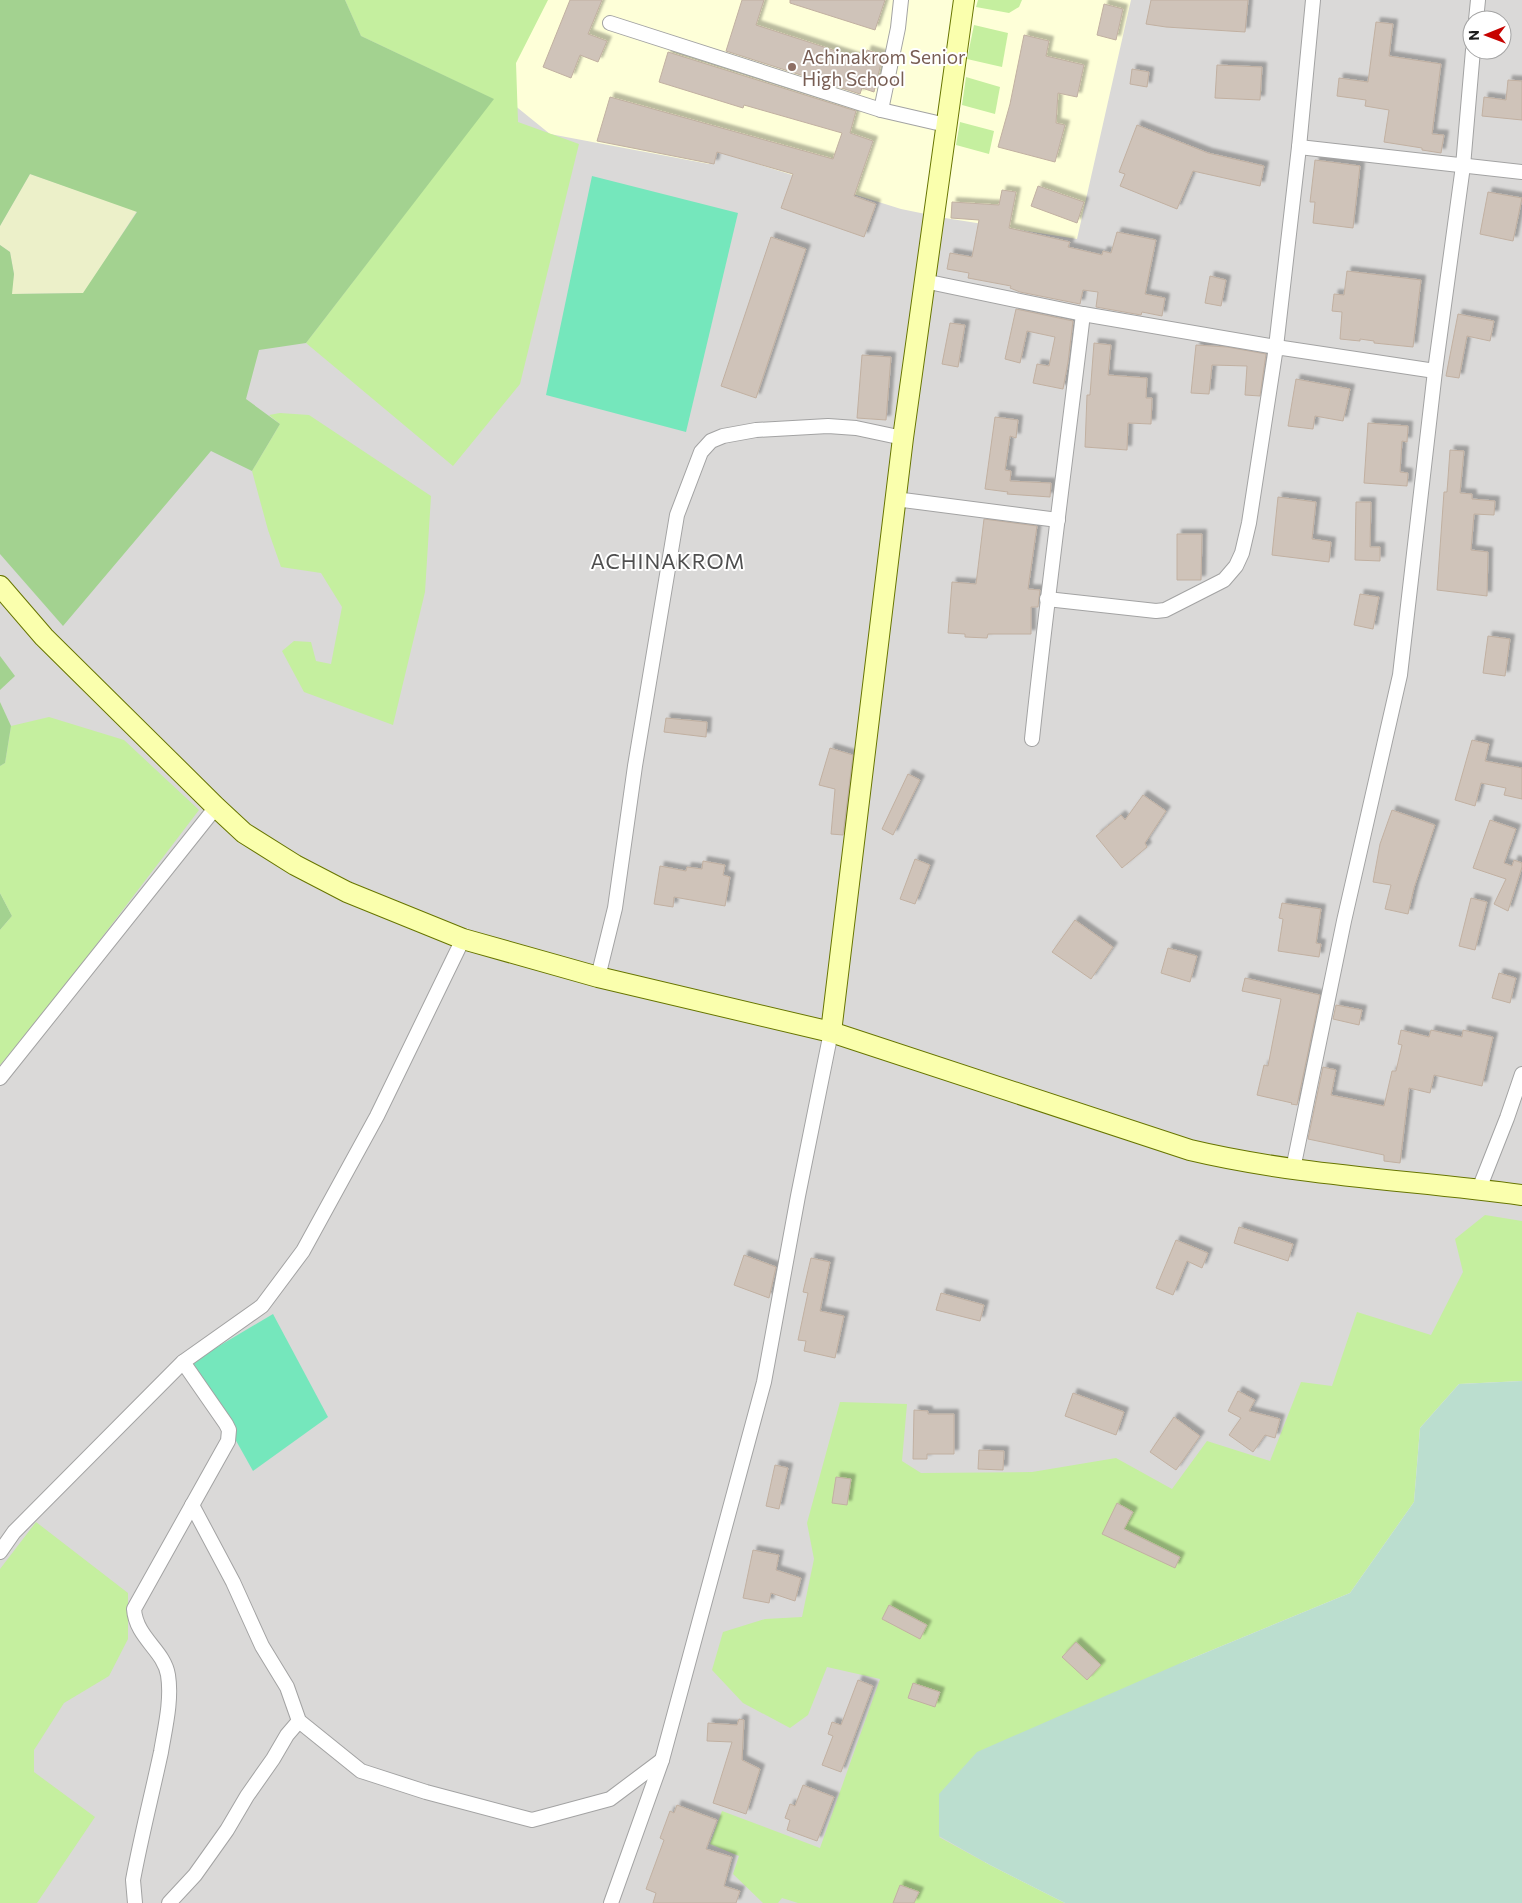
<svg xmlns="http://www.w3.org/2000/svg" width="1522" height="1903" viewBox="0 0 1522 1903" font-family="Commissioner,sans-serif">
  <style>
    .residential { fill: #dad9d8; fill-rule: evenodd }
    .education { fill: #feffd8 }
    .farmland { fill: #ecf0c9 }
    .grass { fill: #c5ef9f }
    .forest { fill: #a3d290 }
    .wetland { fill: #bbdecf }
    .pitch { fill: #75e7bc }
    .building { fill: #cfc3b9; stroke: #c1b0a1; filter: url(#shadow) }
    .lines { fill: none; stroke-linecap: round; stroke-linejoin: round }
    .street-casing { stroke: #a3a3a3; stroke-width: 16 }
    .secondary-casing { stroke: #677500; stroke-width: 22 }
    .street { stroke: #fff; stroke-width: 14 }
    .secondary { stroke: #faffad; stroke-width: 20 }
    .education-dot { fill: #8d6e63; stroke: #fff; stroke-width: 2 }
    .labels { text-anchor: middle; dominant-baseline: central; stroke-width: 4; stroke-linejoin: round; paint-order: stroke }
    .education-label { font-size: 19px; fill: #785e54; stroke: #fff; text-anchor: start }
    .quarter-label { font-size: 21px; letter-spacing: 1px; fill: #4f4f4f; stroke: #fff }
  </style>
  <defs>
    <filter id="shadow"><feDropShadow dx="4.5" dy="-4.5" stdDeviation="1" flood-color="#0004"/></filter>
  </defs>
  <rect width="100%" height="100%" fill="#efeae0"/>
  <path class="residential" d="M 0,0 L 1522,0 L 1522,1250 L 949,1903 L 0,1903 L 0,1018 L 70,933 L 0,857 ZM 1472,20 L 1502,20 L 1502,50 L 1472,50 Z"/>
  <path class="education" d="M 385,0 L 1131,0 L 1077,239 L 945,218 L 901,209 L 716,151 L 709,164 L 550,134 Z"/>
  <path class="farmland" d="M 30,174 L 137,211 L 84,293 L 11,294 L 14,274 L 10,252 L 0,245 L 0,226 Z"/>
  <g class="grass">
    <path d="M 345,0 L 548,0 L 516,63 L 518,122 L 579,144 L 520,384 L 453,466 L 306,343 L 493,99 L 361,36 Z"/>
    <path d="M 978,0 L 1022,0 L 1019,7 L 1009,13 L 976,7 Z"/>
    <path d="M 974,25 L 1008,33 L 1002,67 L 967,59 Z"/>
    <path d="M 966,77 L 1000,87 L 995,114 L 962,105 Z"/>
    <path d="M 960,122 L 994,131 L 989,154 L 956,145 Z"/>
    <path d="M 280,413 L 309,415 L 431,496 L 425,592 L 393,725 L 304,692 L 282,651 L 294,641 L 311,642 L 316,661 L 331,664 L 342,607 L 321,573 L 281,567 L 268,530 L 252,471 L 280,424 L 269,415 Z"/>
    <path d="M 49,717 L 124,740 L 199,810 L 51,1004 L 0,1065 L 0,930 L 12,916 L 0,893 L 0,766 L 5,763 L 11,726 Z"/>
    <path d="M 1485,1215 L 1522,1221 L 1522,1381 L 1459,1384 L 1420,1428 L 1414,1502 L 1350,1593 L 1183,1662 L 939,1837 L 990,1865 L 1065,1903 L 798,1903 L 782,1898 L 778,1903 L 763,1903 L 733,1874 L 739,1856 L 710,1844 L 722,1811 L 820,1848 L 880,1679 L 827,1667 L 808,1715 L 790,1728 L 743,1703 L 712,1670 L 723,1632 L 765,1619 L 802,1617 L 814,1559 L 807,1523 L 840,1402 L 907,1404 L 902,1461 L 921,1473 L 1032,1472 L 1116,1458 L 1172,1489 L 1207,1441 L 1270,1461 L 1301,1382 L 1332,1386 L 1357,1312 L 1431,1335 L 1463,1272 L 1455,1239 Z"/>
    <path d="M 36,1522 L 128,1593 L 128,1639 L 109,1676 L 64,1703 L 34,1750 L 34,1772 L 95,1817 L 37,1903 L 0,1903 L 0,1569 Z"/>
  </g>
  <g class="forest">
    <path d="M 0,0 L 345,0 L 361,36 L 494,99 L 306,343 L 259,350 L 246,399 L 280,424 L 252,471 L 211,451 L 63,626 L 0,554 L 0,245 L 10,252 L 14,274 L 12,294 L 83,293 L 137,212 L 30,174 L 0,226 Z"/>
    <path d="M 0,656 L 15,676 L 0,690 Z"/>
    <path d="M 0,702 L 11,726 L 5,763 L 0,766 Z"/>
    <path d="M 0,893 L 12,916 L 0,930 Z"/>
  </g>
  <path class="wetland" d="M 1522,1381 L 1522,1903 L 1065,1903 L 990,1865 L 939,1836 L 939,1794 L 977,1752 L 1183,1662 L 1350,1593 L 1414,1502 L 1420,1428 L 1459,1384 Z"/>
  <g class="pitch">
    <path d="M 592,176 L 738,213 L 686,432 L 546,395 Z"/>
    <path d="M 273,1314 L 328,1417 L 253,1471 L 192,1362 Z"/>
  </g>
  <g class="building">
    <path d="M 570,0 L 602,0 L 588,34 L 607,41 L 598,62 L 580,55 L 571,78 L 543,67 Z"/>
    <path d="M 742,0 L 764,0 L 756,25 L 864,60 L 867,50 L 883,55 L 874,92 L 862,88 L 860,94 L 726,51 Z"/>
    <path d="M 790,0 L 885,0 L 875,30 L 790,3 Z"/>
    <path d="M 1151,0 L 1248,0 L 1245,32 L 1166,27 L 1146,24 Z"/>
    <path d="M 1104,4 L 1123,9 L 1116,40 L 1097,35 Z"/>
    <path d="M 1376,22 L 1393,24 L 1389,56 L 1441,64 L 1432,134 L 1444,135 L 1441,153 L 1422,150 L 1422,148 L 1384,142 L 1389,110 L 1365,106 L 1366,100 L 1337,96 L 1339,78 L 1368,82 Z"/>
    <path d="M 1024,35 L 1049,41 L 1046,56 L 1084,65 L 1077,97 L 1058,93 L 1056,123 L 1065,125 L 1055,162 L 998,147 L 1010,104 Z"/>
    <path d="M 668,52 L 856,111 L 850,133 L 873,141 L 854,196 L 876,204 L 864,237 L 781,208 L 793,174 L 717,152 L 714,164 L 597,141 L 610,97 L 833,159 L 842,133 L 744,105 L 743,108 L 659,82 Z"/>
    <path d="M 1217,65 L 1262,67 L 1260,100 L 1215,98 Z"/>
    <path d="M 1132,69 L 1149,72 L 1147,87 L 1130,84 Z"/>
    <path d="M 1508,80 L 1522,81 L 1522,120 L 1482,116 L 1484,97 L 1506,100 Z"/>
    <path d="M 1137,125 L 1208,153 L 1264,166 L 1260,186 L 1193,171 L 1177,209 L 1120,186 L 1125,174 L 1119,172 Z"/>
    <path d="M 1315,160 L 1360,166 L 1353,228 L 1313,223 L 1315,202 L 1310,202 Z"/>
    <path d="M 1038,186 L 1084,202 L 1077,223 L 1031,206 Z"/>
    <path d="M 1002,190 L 1016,192 L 1009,228 L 1070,242 L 1068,247 L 1102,255 L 1103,251 L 1111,253 L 1117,232 L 1156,240 L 1145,294 L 1165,298 L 1162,316 L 1142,312 L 1141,315 L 1096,307 L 1098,292 L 1083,290 L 1080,304 L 1020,292 L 1010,288 L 1011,286 L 968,278 L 969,273 L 947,269 L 950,253 L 972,257 L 979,220 L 951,218 L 952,202 L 999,205 Z"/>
    <path d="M 1488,192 L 1522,198 L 1513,241 L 1480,234 Z"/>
    <path d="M 771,237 L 806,249 L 756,398 L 721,386 Z"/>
    <path d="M 1347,271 L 1421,280 L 1413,347 L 1374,343 L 1374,341 L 1360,339 L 1360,341 L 1340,339 L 1342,312 L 1332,311 L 1334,294 L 1344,295 Z"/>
    <path d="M 1210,276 L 1226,280 L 1221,306 L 1205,303 Z"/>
    <path d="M 1016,309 L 1073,321 L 1068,362 L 1063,389 L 1033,383 L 1037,364 L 1049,366 L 1055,337 L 1027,331 L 1020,363 L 1005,359 Z"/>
    <path d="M 1458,314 L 1494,321 L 1490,341 L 1467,336 L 1459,378 L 1446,376 Z"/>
    <path d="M 950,323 L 965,325 L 958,367 L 942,364 Z"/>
    <path d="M 1094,343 L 1111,345 L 1108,375 L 1147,378 L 1146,398 L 1152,398 L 1151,424 L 1128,423 L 1127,450 L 1085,447 L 1087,395 L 1090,395 Z"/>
    <path d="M 1196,345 L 1227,347 L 1266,354 L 1260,396 L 1245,395 L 1247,366 L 1212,365 L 1209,394 L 1191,393 Z"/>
    <path d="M 862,355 L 891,357 L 886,420 L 857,418 Z"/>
    <path d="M 1296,379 L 1350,389 L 1343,421 L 1315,416 L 1313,429 L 1288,426 Z"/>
    <path d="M 995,417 L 1018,420 L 1016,438 L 1010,436 L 1005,470 L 1011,471 L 1010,481 L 1051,483 L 1050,497 L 1007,494 L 1008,492 L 985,489 Z"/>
    <path d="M 1368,423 L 1408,426 L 1407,442 L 1402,441 L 1400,472 L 1408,473 L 1407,486 L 1364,483 Z"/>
    <path d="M 1450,450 L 1464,451 L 1460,493 L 1472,494 L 1472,499 L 1495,501 L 1494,515 L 1474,514 L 1471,550 L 1488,552 L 1487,596 L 1437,590 L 1444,492 L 1447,492 Z"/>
    <path d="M 1278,497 L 1316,502 L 1312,539 L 1331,542 L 1329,562 L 1272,555 Z"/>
    <path d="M 1356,502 L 1371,502 L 1370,547 L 1380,547 L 1380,561 L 1355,560 Z"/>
    <path d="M 984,519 L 1037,526 L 1028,589 L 1040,590 L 1038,607 L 1031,607 L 1031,634 L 988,634 L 987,638 L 965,637 L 965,634 L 948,633 L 952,582 L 976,584 Z"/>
    <path d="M 1177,534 L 1202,534 L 1201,580 L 1177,580 Z"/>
    <path d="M 1360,594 L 1379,597 L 1373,629 L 1354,625 Z"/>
    <path d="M 1488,636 L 1510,639 L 1505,676 L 1483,673 Z"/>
    <path d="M 666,718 L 707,722 L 706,737 L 664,732 Z"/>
    <path d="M 1472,740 L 1489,744 L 1485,761 L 1522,768 L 1522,799 L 1504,795 L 1506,788 L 1481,783 L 1475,806 L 1455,800 Z"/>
    <path d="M 830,748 L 853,755 L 843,835 L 831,834 L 835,789 L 819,785 Z"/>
    <path d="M 908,774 L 920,780 L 893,835 L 882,829 Z"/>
    <path d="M 1143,795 L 1166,811 L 1145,843 L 1147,847 L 1122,868 L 1096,836 L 1121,815 L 1125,820 Z"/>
    <path d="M 1392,810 L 1435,825 L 1414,888 L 1408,914 L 1385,909 L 1391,885 L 1373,882 L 1380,844 Z"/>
    <path d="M 1490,820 L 1516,829 L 1504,863 L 1512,866 L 1514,860 L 1522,863 L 1522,867 L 1508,911 L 1494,904 L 1506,879 L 1473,868 Z"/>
    <path d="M 915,859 L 930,865 L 915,904 L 900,899 Z"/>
    <path d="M 703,861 L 725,865 L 723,875 L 730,877 L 725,906 L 674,897 L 673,907 L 654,904 L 660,866 L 686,871 L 687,867 L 702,869 Z"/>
    <path d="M 1471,898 L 1487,902 L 1475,950 L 1459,946 Z"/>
    <path d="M 1282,903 L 1321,909 L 1316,943 L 1321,944 L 1319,957 L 1278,951 L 1283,919 L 1279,918 Z"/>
    <path d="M 1075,920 L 1113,947 L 1091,979 L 1052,952 Z"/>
    <path d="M 1168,948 L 1197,956 L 1190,982 L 1161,973 Z"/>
    <path d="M 1499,973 L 1516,978 L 1510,1003 L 1492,998 Z"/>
    <path d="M 1245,978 L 1320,995 L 1297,1105 L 1291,1104 L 1292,1103 L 1257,1095 L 1264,1065 L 1268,1066 L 1281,999 L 1242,991 Z"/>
    <path d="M 1336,1005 L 1362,1010 L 1359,1025 L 1333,1019 Z"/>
    <path d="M 1401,1030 L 1429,1037 L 1431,1030 L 1462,1037 L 1463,1030 L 1493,1037 L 1482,1086 L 1434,1075 L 1430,1093 L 1409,1088 L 1400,1163 L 1384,1161 L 1384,1155 L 1308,1139 L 1323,1067 L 1336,1070 L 1331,1095 L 1384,1106 L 1392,1071 L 1396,1071 L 1402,1045 L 1398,1044 Z"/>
    <path d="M 1239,1227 L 1293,1244 L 1288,1261 L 1234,1243 Z"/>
    <path d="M 1176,1240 L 1208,1253 L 1202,1268 L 1187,1261 L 1173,1295 L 1156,1288 Z"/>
    <path d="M 744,1255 L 776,1267 L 769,1298 L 734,1285 Z"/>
    <path d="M 811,1258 L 830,1262 L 820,1311 L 844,1316 L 835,1358 L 804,1351 L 806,1341 L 798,1340 L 808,1293 L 803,1292 Z"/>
    <path d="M 941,1293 L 984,1305 L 980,1321 L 936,1310 Z"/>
    <path d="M 1238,1391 L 1255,1400 L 1249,1411 L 1280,1419 L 1275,1438 L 1265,1435 L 1253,1452 L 1229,1435 L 1241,1418 L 1228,1411 Z"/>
    <path d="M 1073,1393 L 1124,1412 L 1116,1435 L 1065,1416 Z"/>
    <path d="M 914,1410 L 928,1411 L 928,1414 L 954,1414 L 954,1454 L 927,1454 L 927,1459 L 913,1459 Z"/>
    <path d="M 1174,1417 L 1200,1436 L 1176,1470 L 1150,1452 Z"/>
    <path d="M 979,1450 L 1004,1451 L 1003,1470 L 978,1469 Z"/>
    <path d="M 775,1465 L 788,1468 L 779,1509 L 766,1506 Z"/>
    <path d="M 836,1477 L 851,1479 L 847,1505 L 832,1503 Z"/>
    <path d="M 1117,1503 L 1133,1512 L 1124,1529 L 1180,1557 L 1175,1568 L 1102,1534 Z"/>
    <path d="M 753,1550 L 779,1555 L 776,1570 L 801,1578 L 795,1601 L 771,1593 L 769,1603 L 743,1598 Z"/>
    <path d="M 889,1605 L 927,1625 L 920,1639 L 882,1619 Z"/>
    <path d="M 1076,1642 L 1101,1665 L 1087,1680 L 1062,1657 Z"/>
    <path d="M 858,1680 L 873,1686 L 841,1772 L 822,1765 L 833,1736 L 828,1734 L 832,1722 L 841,1725 Z"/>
    <path d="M 913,1683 L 940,1692 L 935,1707 L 908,1698 Z"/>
    <path d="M 739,1719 L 744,1720 L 742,1760 L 760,1769 L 746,1814 L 713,1803 L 732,1742 L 707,1741 L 708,1723 L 737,1725 Z"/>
    <path d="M 803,1785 L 834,1797 L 817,1841 L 787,1830 L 790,1820 L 785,1818 L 790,1804 L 795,1806 Z"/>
    <path d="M 677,1805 L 717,1820 L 706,1849 L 732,1857 L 724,1886 L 740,1891 L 736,1903 L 653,1903 L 656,1893 L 646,1889 L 664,1840 L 660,1838 L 670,1811 L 674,1813 Z"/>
    <path d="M 900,1885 L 919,1892 L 914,1903 L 893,1903 Z"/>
  </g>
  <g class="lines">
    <g class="street-casing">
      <g id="street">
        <path d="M 1476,20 L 1478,0"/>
        <path d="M 610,23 L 881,110 L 946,125"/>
        <path d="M 881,110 L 898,28 L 901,0"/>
        <path d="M 1299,147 L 1522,172"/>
        <path d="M 924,281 L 1083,314 L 1276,347 L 1299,147 L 1313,0"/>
        <path d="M 895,499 L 1058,520"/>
        <path d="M 1047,599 L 1156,611 L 1165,610 L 1224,580 L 1236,566 L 1242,553 L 1249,523 L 1276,347 L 1435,371"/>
        <path d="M 1032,739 C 1047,597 1066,456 1083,314"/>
        <path d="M 598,977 L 615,908 L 635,766 L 677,515 L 701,452 L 711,441 L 723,436 L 756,430 L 828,426 L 856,428 L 903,438"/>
        <path d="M 0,1078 L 216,807"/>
        <path d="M 1293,1169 L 1344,921 L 1400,675 L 1435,371 L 1463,166 L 1473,50"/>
        <path d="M 1479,1189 L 1507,1118 L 1522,1074"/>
        <path d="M 192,1505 L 233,1582 L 262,1646 L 287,1687 L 299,1721 L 361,1771 L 426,1792 L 532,1820 L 610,1799 L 662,1760"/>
        <path d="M 0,1552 L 14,1532 L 183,1362 L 262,1306 L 303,1251 L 377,1116 L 463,939"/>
        <path d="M 135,1903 L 133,1880 C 141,1837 152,1794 161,1752 C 165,1728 172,1700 168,1675 C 164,1650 136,1638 134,1609 L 228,1441 L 229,1430 L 226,1424 L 183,1362"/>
        <path d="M 169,1903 L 195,1875 L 227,1830 L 247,1796 L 273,1759 L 287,1735 L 299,1721"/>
        <path d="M 611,1903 L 662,1760 L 764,1382 L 798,1196 L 831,1032"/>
      </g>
    </g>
    <g class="secondary-casing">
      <g id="secondary">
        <path d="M 0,586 L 44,637 L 216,807 L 244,833 L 295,865 L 347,892 L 463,939 L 598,977 L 831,1032 L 1190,1150 C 1299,1176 1412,1180 1522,1195"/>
        <path d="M 831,1032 L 903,438 L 964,0"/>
      </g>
    </g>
    <use href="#street" class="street"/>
    <use href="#secondary" class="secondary"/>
  </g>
  <circle class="education-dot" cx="792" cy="67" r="5"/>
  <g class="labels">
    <g class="education-label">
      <text x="802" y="56">Achinakrom Senior<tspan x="802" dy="22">High School</tspan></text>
    </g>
    <g class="quarter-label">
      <text x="668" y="560">ACHINAKROM</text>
    </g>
  </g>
  <g transform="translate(1487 35) rotate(269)"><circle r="24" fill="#ffffff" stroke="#a4a4a4"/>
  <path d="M0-4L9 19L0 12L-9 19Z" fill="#c70300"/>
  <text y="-8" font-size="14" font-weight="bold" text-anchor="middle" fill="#1c1c1c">N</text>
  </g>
</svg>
